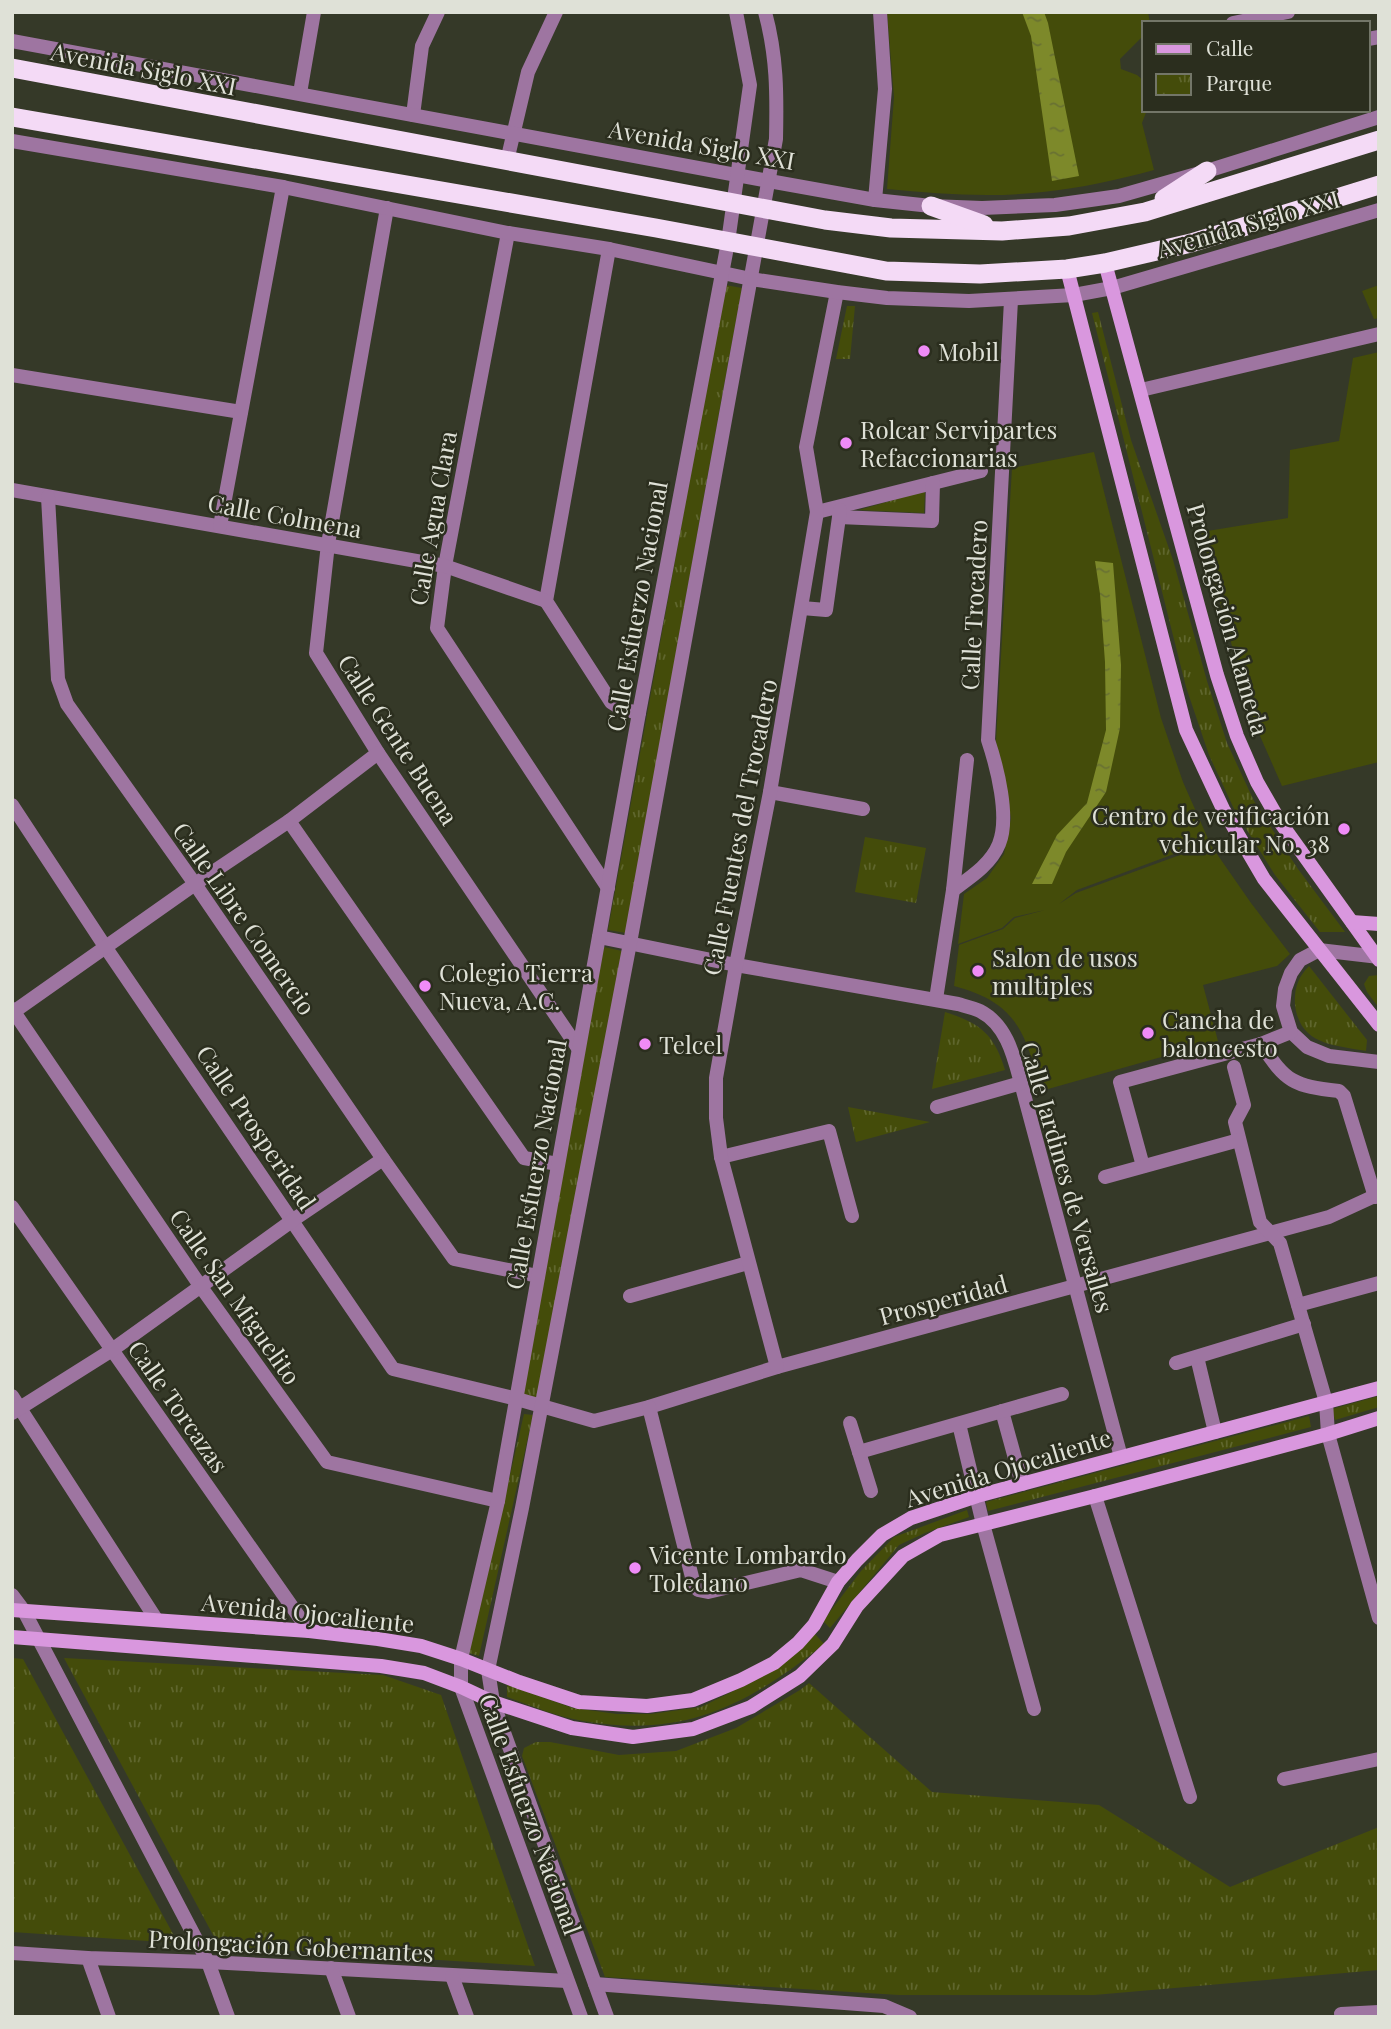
<svg xmlns="http://www.w3.org/2000/svg" width="1391" height="2029" viewBox="0 0 1391 2029" font-family="'Playfair Display',serif">
  <style>
    .green { fill: #444c0a }
    .park { fill: url(#park-tufts) }
    .water { fill: url(#water-ripples) }
    .lines { fill: none; stroke-linecap: round; stroke-linejoin: round }
    .minor { stroke: #9e75a1; stroke-width: 14 }
    .tertiary { stroke: #9e75a1; stroke-width: 14 }
    .secondary { stroke: #d997de; stroke-width: 14 }
    .trunk { stroke: #f4daf6; stroke-width: 19 }
    .poi-dot { fill: #ef8bf7; stroke: #2b2e1e; stroke-width: 2.5 }
    .labels { text-anchor: middle; dominant-baseline: central; stroke-width: 5; stroke-linejoin: round; paint-order: stroke }
    .street-label { font-size: 24px; fill: #dfe1d7; stroke: #2b2e1e }
    .poi-label { font-size: 24px; fill: #dfe1d7; stroke: #2b2e1e; text-anchor: start }
  </style>
  <defs>
    <pattern id="park-tufts" width="24" height="20" patternUnits="userSpaceOnUse" patternTransform="scale(1.75)"><rect width="24" height="20" fill="#444c0a"/><path d="M3 7l-1-3M5 7V3M7 7l1-3M15 17l-1-3M17 17v-4M19 17l1-3" fill="none" stroke="#5f662d"/></pattern>
    <pattern id="water-ripples" width="26" height="14" patternUnits="userSpaceOnUse" patternTransform="scale(1.75)"><rect width="26" height="14" fill="#7d892a"/><path d="M2 4q2-2 4 0t4 0M15 11q2-2 4 0t4 0" fill="none" stroke="#697132"/></pattern>
  </defs>
  <rect width="100%" height="100%" fill="#353928"/>
  <g class="green">
    <path d="M 887,12 L 1148,12 L 1150,23 L 1144,23 L 1144,35 L 1120,59 L 1121,69 L 1137,75 L 1144,81 L 1144,110 L 1147,110 L 1142,123 L 1154,170 C 1117,180 1081,188 1043,192 C 991,198 939,194 887,189 L 894,97 Z"/>
    <path d="M 1379,285 L 1379,318 L 1374,319 L 1362,291 Z"/>
    <path d="M 1379,352 L 1379,762 L 1282,786 L 1260,736 L 1245,694 L 1201,532 L 1288,518 L 1290,450 L 1339,441 L 1353,358 Z"/>
    <path d="M 1094,452 L 1161,718 L 1183,782 L 1209,841 L 1077,890 L 1059,904 L 1076,893 L 1210,844 L 1251,903 L 1290,954 L 1277,966 L 1203,985 L 1218,1041 L 1041,1091 C 1025,1033 1018,1003 954,986 L 959,945 L 1003,929 L 1015,918 L 1045,910 L 1014,917 L 1002,928 L 958,944 L 964,894 L 987,878 L 1004,854 L 1011,818 L 996,741 L 1012,468 Z"/>
  </g>
  <g class="park">
    <path d="M 725,285 L 742,288 C 702,502 665,718 626,933 L 608,930 Z"/>
    <path d="M 847,306 L 855,306 L 850,359 L 836,359 Z"/>
    <path d="M 1098,312 L 1131,440 L 1173,560 L 1207,681 L 1227,743 L 1254,801 L 1298,869 L 1345,932 L 1320,932 L 1275,875 L 1235,811 L 1209,755 L 1186,687 L 1092,313 Z"/>
    <path d="M 925,491 L 924,513 L 859,510 Z"/>
    <path d="M 865,837 L 926,848 L 916,903 L 855,892 Z"/>
    <path d="M 604,947 L 622,951 L 537,1398 L 522,1395 Z"/>
    <path d="M 1309,966 L 1367,1040 L 1366,1051 C 1334,1045 1300,1045 1295,1005 C 1294,989 1298,977 1309,966 Z"/>
    <path d="M 1379,975 L 1379,1008 L 1367,992 L 1364,984 L 1369,976 Z"/>
    <path d="M 945,1012 C 980,1023 994,1034 1005,1070 L 932,1089 Z"/>
    <path d="M 848,1107 L 930,1122 L 856,1142 Z"/>
    <path d="M 1379,1396 L 1379,1407 L 1335,1420 L 1332,1409 Z"/>
    <path d="M 524,1414 L 533,1415 L 479,1656 L 469,1653 Z"/>
    <path d="M 1309,1416 L 1311,1427 L 988,1511 L 986,1502 Z"/>
    <path d="M 967,1510 L 969,1517 L 925,1533 L 899,1545 L 830,1628 L 823,1621 L 861,1571 L 894,1537 Z"/>
    <path d="M 815,1634 L 824,1644 C 748,1705 684,1739 583,1721 C 557,1717 532,1706 507,1697 L 507,1685 L 573,1708 L 617,1714 L 651,1714 L 701,1707 L 760,1678 Z"/>
    <path d="M 12,1658 L 23,1659 L 178,1943 L 12,1932 Z"/>
    <path d="M 64,1658 L 383,1675 L 441,1695 L 535,1966 L 219,1946 Z"/>
    <path d="M 809,1683 L 932,1792 L 1099,1805 L 1230,1887 L 1379,1827 L 1379,1970 L 1094,1995 L 899,1995 L 605,1977 L 522,1756 L 524,1748 L 536,1742 L 550,1742 L 619,1755 L 676,1751 L 736,1728 L 800,1690 Z"/>
  </g>
  <g class="water">
    <path d="M 1022,12 L 1044,12 L 1048,23 L 1079,176 L 1052,181 L 1031,36 Z"/>
    <path d="M 1095,561 L 1113,563 L 1121,665 L 1120,728 L 1106,792 L 1066,852 L 1052,884 L 1032,884 L 1057,835 L 1087,803 L 1106,730 L 1105,662 L 1100,594 Z"/>
  </g>
  <g class="lines">
    <g class="minor">
      <path d="M 1233,23 L 1288,12"/>
      <path d="M 1368,39 L 1379,37"/>
      <path d="M 300,93 L 314,12"/>
      <path d="M 413,115 L 422,46 L 438,12"/>
      <path d="M 507,161 L 528,72 L 556,12"/>
      <path d="M 875,200 L 885,89 L 880,12"/>
      <path d="M 387,208 L 328,544 L 316,653 L 378,753 L 578,1048"/>
      <path d="M 508,233 L 445,566 L 437,628 L 608,888"/>
      <path d="M 609,249 L 546,601 L 611,702 L 622,709 L 639,713"/>
      <path d="M 12,375 L 241,412"/>
      <path d="M 1141,390 L 1379,334"/>
      <path d="M 12,490 L 445,566 L 546,601"/>
      <path d="M 48,497 L 58,679 L 67,704 L 195,884 L 383,1159 L 454,1259 L 538,1276"/>
      <path d="M 817,512 L 981,471"/>
      <path d="M 839,517 L 932,521 L 933,483"/>
      <path d="M 220,526 L 283,187"/>
      <path d="M 802,608 L 826,610 L 840,510"/>
      <path d="M 770,792 L 863,809"/>
      <path d="M 12,805 L 106,948 L 393,1369 L 517,1399 L 594,1421 L 649,1407 L 777,1367 L 1329,1217 L 1379,1194"/>
      <path d="M 289,821 L 524,1158 L 558,1164"/>
      <path d="M 953,890 C 971,877 991,864 999,844 C 1010,817 997,767 988,740 L 1011,300"/>
      <path d="M 599,937 L 736,965 L 958,1004 C 965,1006 974,1008 980,1011 C 1007,1025 1014,1057 1021,1083 L 1121,1457"/>
      <path d="M 1379,957 L 1319,950 L 1300,960 L 1291,973 L 1285,989 L 1283,1006 L 1291,1032 L 1307,1047 L 1329,1056 L 1379,1062"/>
      <path d="M 936,999 L 953,890 L 967,760"/>
      <path d="M 12,1009 L 201,1287 L 327,1462 L 498,1501"/>
      <path d="M 12,1013 L 195,884 L 289,821 L 378,753"/>
      <path d="M 1261,1044 C 1286,1082 1293,1086 1339,1091 L 1344,1096 L 1375,1197"/>
      <path d="M 1234,1067 L 1244,1105 L 1235,1122 L 1260,1222 L 1280,1243 L 1326,1402 L 1328,1434 L 1379,1618"/>
      <path d="M 937,1107 L 1021,1083"/>
      <path d="M 721,1157 L 829,1131 L 852,1216"/>
      <path d="M 1143,1166 L 1120,1082 L 1261,1044 L 1291,1032"/>
      <path d="M 1105,1177 L 1239,1140"/>
      <path d="M 12,1207 L 309,1631"/>
      <path d="M 630,1296 L 748,1263"/>
      <path d="M 1298,1305 L 1379,1283"/>
      <path d="M 1197,1357 L 1215,1432"/>
      <path d="M 1176,1363 L 1304,1324"/>
      <path d="M 777,1367 L 721,1157 L 716,1118 L 716,1078 L 736,965 L 770,792 L 817,512 L 806,447 L 837,292"/>
      <path d="M 12,1396 L 156,1619"/>
      <path d="M 649,1407 L 694,1585 L 698,1590 L 708,1592 L 801,1570 L 838,1582"/>
      <path d="M 1002,1411 L 1022,1484"/>
      <path d="M 12,1413 L 112,1350 L 293,1220 L 383,1159"/>
      <path d="M 850,1423 L 871,1491"/>
      <path d="M 959,1424 L 983,1524 L 1034,1709"/>
      <path d="M 859,1452 L 1062,1394"/>
      <path d="M 1095,1496 L 1190,1797"/>
      <path d="M 12,1595 L 24,1611 L 208,1962 L 228,2017"/>
      <path d="M 461,1687 L 581,2017"/>
      <path d="M 493,1702 L 607,2017"/>
      <path d="M 1284,1779 L 1379,1759"/>
      <path d="M 12,1953 L 88,1958 L 208,1962 L 567,1981"/>
      <path d="M 88,1958 L 109,2017"/>
      <path d="M 331,1968 L 349,2017"/>
      <path d="M 452,1976 L 467,2017"/>
      <path d="M 595,1984 L 884,2006 L 910,2017"/>
      <path d="M 1341,2014 L 1379,2012"/>
    </g>
    <g class="tertiary">
      <path d="M 12,41 L 769,181 L 875,200 L 931,206 L 982,208 L 1055,205 L 1119,196 L 1207,171 L 1379,117"/>
      <path d="M 12,141 L 283,187 L 508,233 L 609,249 L 751,279 L 837,292 L 887,298 L 969,301 L 1074,295 L 1112,288 L 1379,210"/>
      <path d="M 461,1687 L 461,1659 L 498,1501 L 639,713 L 728,242 L 750,85 L 736,12"/>
      <path d="M 493,1702 L 488,1670 L 522,1508 L 630,943 L 776,139 C 777,94 777,56 765,12"/>
    </g>
    <g class="secondary">
      <path d="M 1105,263 L 1217,675 L 1237,736 L 1257,782 L 1280,822 L 1379,960"/>
      <path d="M 1067,269 L 1186,730 L 1223,809 L 1264,879 L 1379,1025"/>
      <path d="M 1352,922 L 1379,924"/>
      <path d="M 12,1610 L 309,1631 L 378,1639 L 421,1646 L 461,1659 L 519,1682 L 579,1702 L 647,1706 L 693,1700 L 741,1680 L 774,1663 L 798,1643 L 814,1625 L 838,1582 L 857,1560 L 882,1535 L 911,1518 L 977,1496 L 1379,1388"/>
      <path d="M 12,1637 L 381,1666 L 424,1673 L 461,1687 L 493,1702 L 572,1728 L 633,1737 L 693,1729 L 751,1707 L 800,1676 L 833,1644 L 857,1606 L 903,1556 L 940,1535 L 1095,1496 L 1328,1434 L 1379,1418"/>
    </g>
    <g class="trunk">
      <path d="M 12,68 L 825,220 L 891,228 L 1002,231 L 1069,226 L 1145,212 L 1379,140"/>
      <path d="M 12,117 L 656,228 L 886,271 L 980,274 L 1067,269 L 1105,263 L 1191,243 L 1379,185"/>
      <path d="M 1164,199 L 1207,171"/>
      <path d="M 931,206 L 984,225"/>
    </g>
  </g>
  <g class="poi-dot">
    <circle cx="924" cy="351" r="7"/>
    <circle cx="846" cy="443" r="7"/>
    <circle cx="1344" cy="829" r="7"/>
    <circle cx="978" cy="971" r="7"/>
    <circle cx="425" cy="986" r="7"/>
    <circle cx="1148" cy="1033" r="7"/>
    <circle cx="645" cy="1044" r="7"/>
    <circle cx="635" cy="1568" r="7"/>
  </g>
  <g class="labels">
    <g class="street-label">
      <text transform="translate(144 68) rotate(11)">Avenida Siglo XXI</text>
      <text transform="translate(702 144) rotate(10)">Avenida Siglo XXI</text>
      <text transform="translate(1248 223) rotate(-16)">Avenida Siglo XXI</text>
      <text transform="translate(285 515) rotate(10)">Calle Colmena</text>
      <text transform="translate(432 518) rotate(-80)">Calle Agua Clara</text>
      <text transform="translate(973 605) rotate(-87)">Calle Trocadero</text>
      <text transform="translate(636 606) rotate(-80)">Calle Esfuerzo Nacional</text>
      <text transform="translate(1229 619) rotate(74)">Prolongación Alameda</text>
      <text transform="translate(399 739) rotate(57)">Calle Gente Buena</text>
      <text transform="translate(739 827) rotate(-79)">Calle Fuentes del Trocadero</text>
      <text transform="translate(245 918) rotate(55)">Calle Libre Comercio</text>
      <text transform="translate(257 1127) rotate(56)">Calle Prosperidad</text>
      <text transform="translate(535 1164) rotate(-80)">Calle Esfuerzo Nacional</text>
      <text transform="translate(1068 1177) rotate(74)">Calle Jardines de Versalles</text>
      <text transform="translate(236 1296) rotate(55)">Calle San Miguelito</text>
      <text transform="translate(943 1299) rotate(-15)">Prosperidad</text>
      <text transform="translate(179 1406) rotate(55)">Calle Torcazas</text>
      <text transform="translate(1008 1467) rotate(-17)">Avenida Ojocaliente</text>
      <text transform="translate(308 1612) rotate(6)">Avenida Ojocaliente</text>
      <text transform="translate(531 1814) rotate(70)">Calle Esfuerzo Nacional</text>
      <text transform="translate(291 1945) rotate(3)">Prolongación Gobernantes</text>
    </g>
    <g class="poi-label">
      <text x="938" y="351">Mobil</text>
      <text x="860" y="429">Rolcar Servipartes<tspan x="860" dy="28">Refaccionarias</tspan></text>
      <text x="1330" y="815" text-anchor="end">Centro de verificación<tspan x="1330" dy="28">vehicular No. 38</tspan></text>
      <text x="992" y="957">Salon de usos<tspan x="992" dy="28">multiples</tspan></text>
      <text x="439" y="972">Colegio Tierra<tspan x="439" dy="28">Nueva, A.C.</tspan></text>
      <text x="1162" y="1019">Cancha de<tspan x="1162" dy="28">baloncesto</tspan></text>
      <text x="659" y="1044">Telcel</text>
      <text x="649" y="1554">Vicente Lombardo<tspan x="649" dy="28">Toledano</tspan></text>
    </g>
  </g>
  <rect width="1391" height="2029" fill="none" stroke="#dfe1d7" stroke-width="28"/>
  <rect x="1142" y="21" width="228" height="91" fill="#2b2e1e" stroke="#737668" stroke-width="2"/>
  <rect x="1156" y="44" width="35" height="10" fill="#d997de" stroke="#737668" stroke-width="2"/>
  <text x="1206" y="56" font-size="21" fill="#dfe1d7">Calle</text>
  <rect x="1156" y="74" width="35" height="21" fill="url(#park-tufts)" stroke="#737668" stroke-width="2"/>
  <text x="1206" y="91" font-size="21" fill="#dfe1d7">Parque</text>
</svg>
